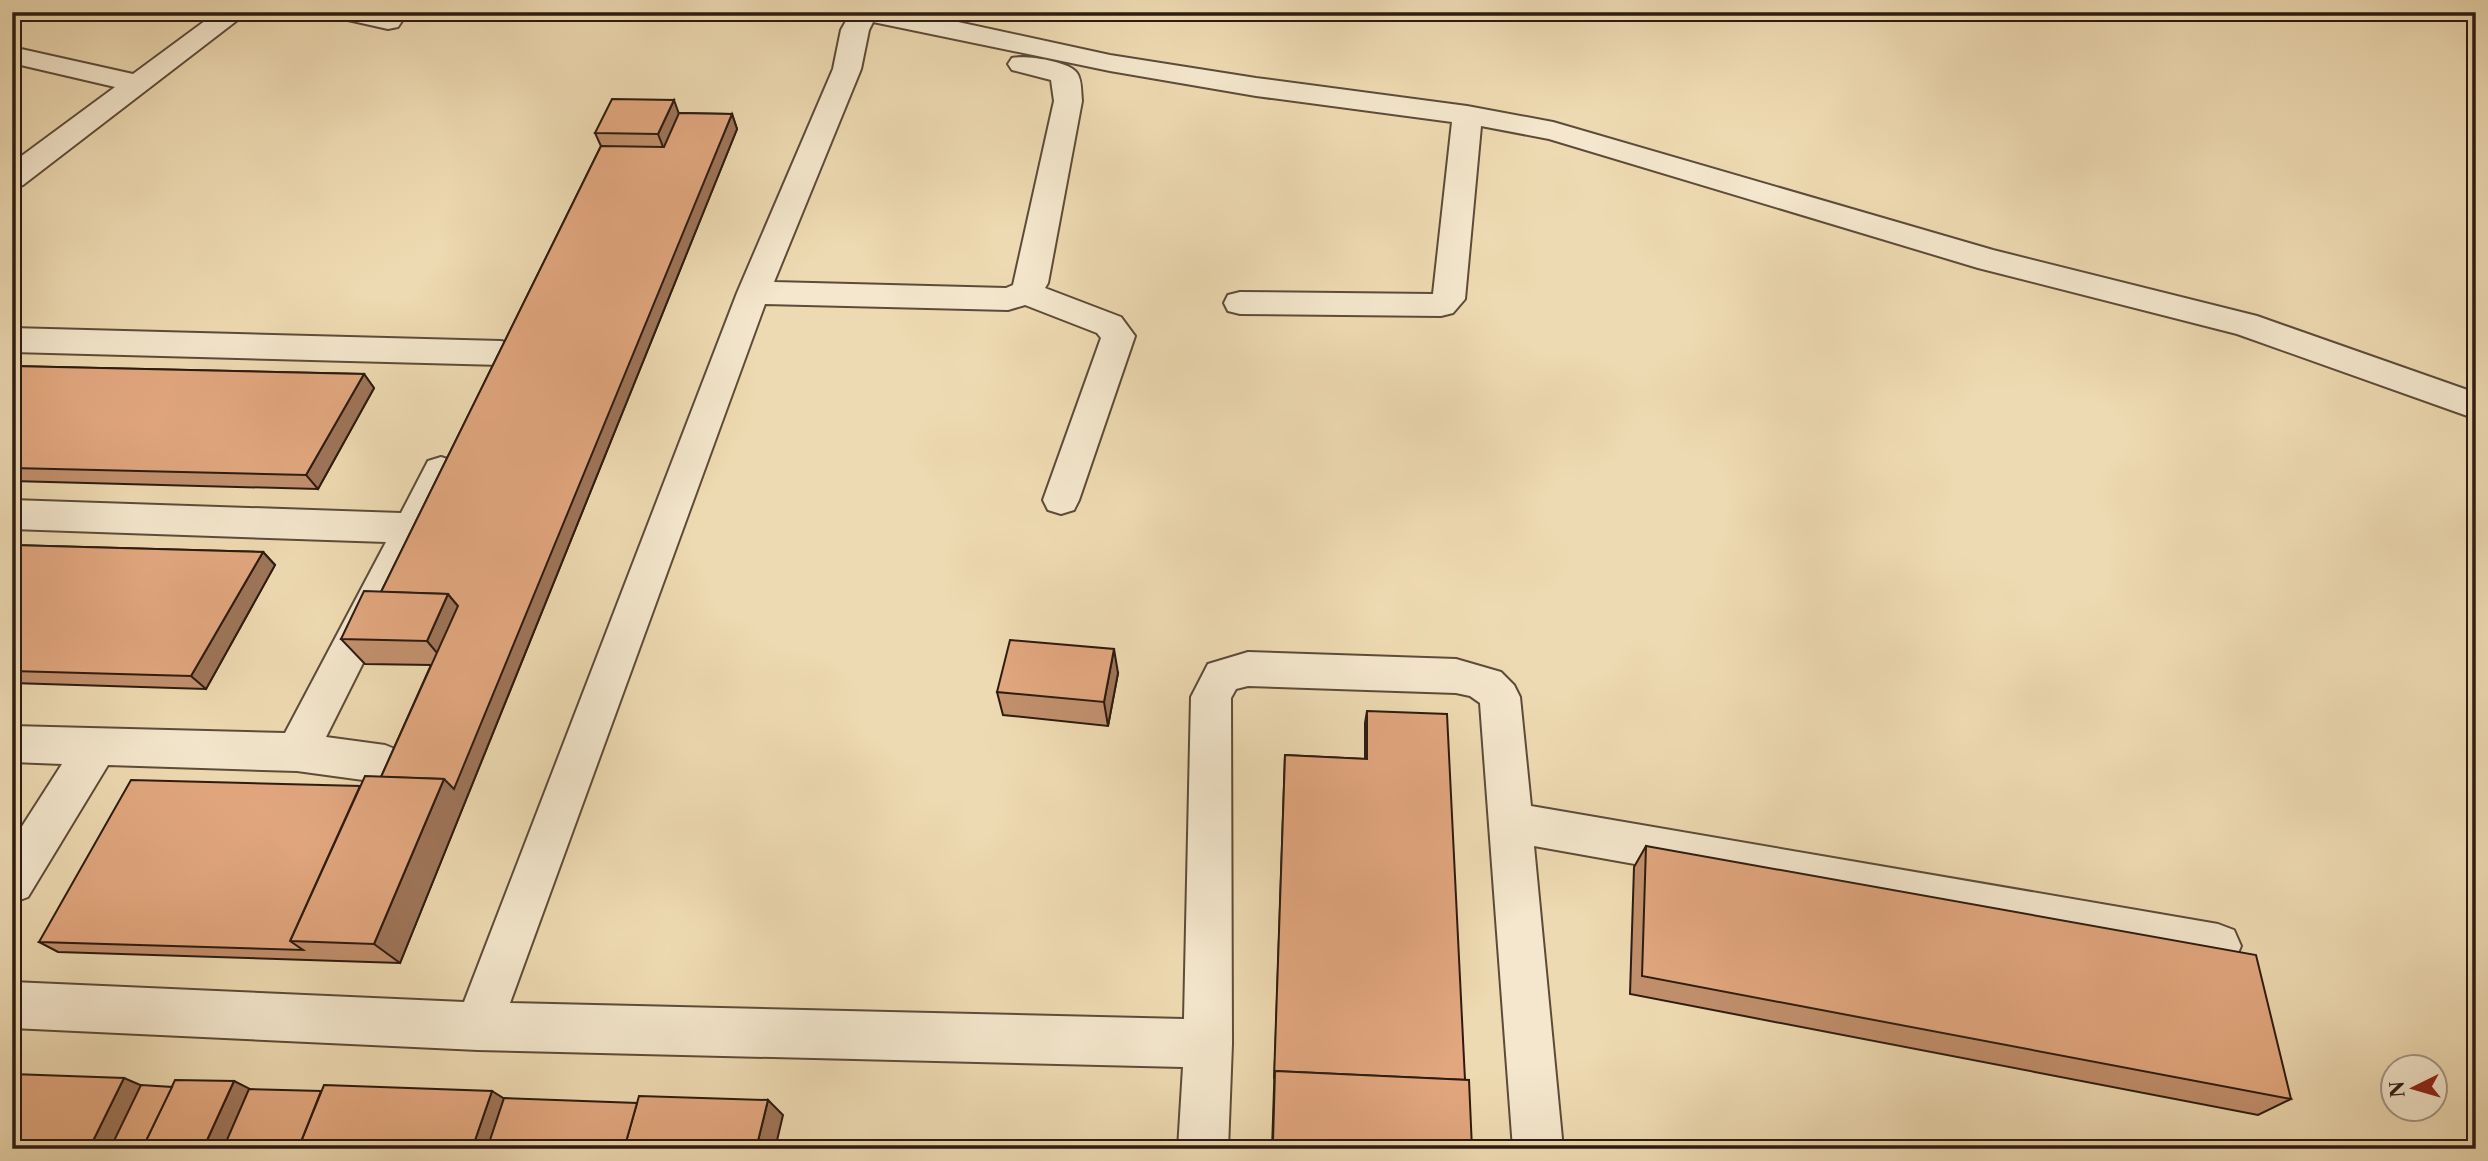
<svg xmlns="http://www.w3.org/2000/svg" width="2488" height="1161" viewBox="0 0 2488 1161" font-family="'Libre Caslon Text',serif">
  <style>
    .lines { fill: none; stroke-linecap: round; stroke-linejoin: round }
    .minor-casing { stroke: #5d4b39; stroke-width: 4 }
    .minor { fill: #f4e7cd; fill-rule: evenodd }
    .wall { fill: #c2906d; stroke: #2d1b11; stroke-width: 2 }
    .shaded-wall { fill: #9e7559; stroke: #2d1b11; stroke-width: 2 }
    .building { fill: #e2a77f; stroke: #2d1b11; stroke-width: 2 }
  </style>
  <rect width="100%" height="100%" fill="#eedab2"/>
  <filter id="stains"><feTurbulence type="fractalNoise" baseFrequency=".00286" numOctaves="4"/><feColorMatrix values="0 0 0 0 .2 0 0 0 0 .09 0 0 0 0 .02 0 0 0 .5 -.17"/></filter>
  <radialGradient id="worn" r=".72"><stop offset=".6" stop-color="#630" stop-opacity="0"/><stop offset="1" stop-color="#630" stop-opacity=".3"/></radialGradient>
  <g class="lines">
    <g class="minor-casing">
      <g id="minor">
        <path d="M 217,12 L 248,12 L 23,185 L 12,188 L 12,163 L 115,87 L 12,63 L 12,47 L 133,74 Z"/>
        <path d="M 336,12 L 385,12 L 398,15 L 402,21 L 398,27 L 388,29 L 339,18 Z"/>
        <path d="M 851,12 L 912,12 L 1110,55 L 1256,78 L 1467,106 L 1553,122 L 1993,250 L 2257,316 L 2476,393 L 2476,419 L 2237,334 L 1978,268 L 1549,139 L 1481,126 L 1465,299 L 1453,313 L 1441,316 L 1240,314 L 1228,311 L 1224,303 L 1228,295 L 1240,292 L 1433,294 L 1452,122 L 1256,96 L 1110,71 L 873,22 L 869,30 L 861,69 L 774,282 L 1006,288 L 1013,285 L 1054,101 L 1051,80 L 1012,70 L 1008,64 L 1012,58 C 1025,55 1069,61 1077,73 C 1082,80 1081,93 1082,101 L 1048,283 L 1045,288 L 1121,317 L 1135,336 L 1079,500 L 1074,510 L 1061,514 L 1048,510 L 1043,500 L 1101,338 L 1097,333 L 1025,305 L 1008,310 L 765,304 L 510,1003 L 1184,1019 L 1191,697 L 1208,664 L 1248,652 L 1456,659 L 1501,672 L 1514,685 L 1520,697 L 1531,806 L 2218,924 L 2234,930 L 2241,946 L 2234,962 L 2218,968 L 1534,846 L 1563,1149 L 1513,1149 L 1480,703 L 1470,696 L 1456,693 L 1248,686 L 1236,689 L 1231,698 L 1232,1044 L 1228,1149 L 1178,1149 L 1183,1067 L 478,1050 L 12,1028 L 12,982 L 464,1002 L 737,293 L 833,69 L 841,30 Z"/>
        <path d="M 12,328 L 501,341 L 513,344 L 518,353 L 513,362 L 501,365 L 12,352 Z"/>
        <path d="M 441,457 L 454,461 L 459,471 L 326,737 L 385,745 L 400,751 L 406,764 L 400,777 L 385,783 L 297,771 L 108,765 L 28,897 L 12,903 L 12,842 L 62,764 L 12,762 L 12,726 L 285,733 L 386,542 L 12,529 L 12,500 L 401,513 L 428,461 Z"/>
      </g>
    </g>
    <use href="#minor" class="minor"/>
  </g>
  <g class="wall">
    <path d="M 679,113 L 732,114 L 737,129 L 400,963 L 58,952 L 39,942 L 381,777 L 431,665 L 365,664 L 341,639 L 381,592 L 601,146 L 595,133 Z"/>
    <path d="M 12,366 L 364,374 L 374,388 L 318,489 L 12,481 Z"/>
    <path d="M 12,545 L 263,552 L 275,565 L 206,689 L 12,683 Z"/>
    <path d="M 1118,673 L 1108,726 L 1003,715 L 997,692 Z"/>
    <path d="M 1367,711 L 1465,1080 L 1472,1149 L 1272,1149 L 1285,755 L 1365,759 L 1365,723 Z"/>
    <path d="M 1646,846 L 2291,1099 L 2258,1115 L 1630,994 L 1634,867 Z"/>
  </g>
  <g class="shaded-wall">
    <path d="M 674,100 L 684,128 L 669,162 L 658,134 Z"/>
    <path d="M 732,114 L 737,129 L 400,963 L 374,944 L 444,779 Z"/>
    <path d="M 364,374 L 374,388 L 318,489 L 306,475 Z"/>
    <path d="M 263,552 L 275,565 L 206,689 L 191,676 Z"/>
    <path d="M 448,594 L 469,619 L 448,666 L 427,641 Z"/>
    <path d="M 1114,649 L 1118,673 L 1108,726 L 1104,702 Z"/>
    <path d="M 124,1078 L 159,1093 L 133,1149 L 89,1149 Z"/>
    <path d="M 234,1081 L 266,1097 L 243,1149 L 203,1149 Z"/>
    <path d="M 492,1091 L 516,1106 L 502,1149 L 472,1149 Z"/>
    <path d="M 768,1100 L 783,1115 L 775,1149 L 756,1149 Z"/>
  </g>
  <g class="building">
    <path d="M 612,99 L 674,100 L 658,134 L 595,133 Z"/>
    <path d="M 679,113 L 732,114 L 454,789 L 444,779 L 381,777 L 458,606 L 448,594 L 381,592 L 601,146 L 664,147 Z"/>
    <path d="M 12,366 L 364,374 L 306,475 L 12,468 Z"/>
    <path d="M 12,545 L 263,552 L 191,676 L 12,671 Z"/>
    <path d="M 364,591 L 448,594 L 427,641 L 341,639 Z"/>
    <path d="M 1010,640 L 1114,649 L 1104,702 L 997,692 Z"/>
    <path d="M 1367,711 L 1447,714 L 1465,1080 L 1275,1071 L 1274,1079 L 1285,755 L 1367,759 Z"/>
    <path d="M 365,776 L 444,779 L 374,944 L 290,941 Z"/>
    <path d="M 131,780 L 360,786 L 290,941 L 303,950 L 39,942 Z"/>
    <path d="M 1646,846 L 2256,955 L 2291,1099 L 1642,976 Z"/>
    <path d="M 1275,1071 L 1469,1080 L 1472,1149 L 1373,1149 L 1373,1146 L 1273,1141 Z"/>
    <path d="M 12,1074 L 124,1078 L 89,1149 L 12,1149 Z"/>
    <path d="M 175,1080 L 234,1081 L 203,1149 L 142,1149 Z"/>
    <path d="M 141,1085 L 172,1087 L 142,1149 L 110,1149 Z"/>
    <path d="M 324,1085 L 492,1091 L 472,1149 L 298,1149 Z"/>
    <path d="M 249,1089 L 321,1091 L 298,1149 L 223,1149 Z"/>
    <path d="M 639,1096 L 768,1100 L 756,1149 L 624,1149 Z"/>
    <path d="M 504,1098 L 637,1103 L 624,1149 L 487,1149 Z"/>
  </g>
  <rect width="2488" height="1161" fill="none" stroke="#eedab2" stroke-width="42"/>
  <rect x="14" y="14" width="2460" height="1133" fill="none" stroke="#2d1b11" stroke-width="3.5"/>
  <rect x="21" y="21" width="2446" height="1119" fill="none" stroke="#2d1b11" stroke-width="2"/>
  <g transform="translate(2414 1088) rotate(265)"><circle r="33" fill="#f4e7cd" stroke="#a49582" stroke-width="2"/>
  <path d="M0-5L12 26L0 18L-12 26Z" fill="#8f2418"/>
  <text y="-10" font-size="19" font-weight="bold" text-anchor="middle" fill="#2d1b11">N</text>
  </g>
  <rect width="100%" height="100%" filter="url(#stains)"/>
  <rect width="100%" height="100%" fill="url(#worn)"/>
</svg>
